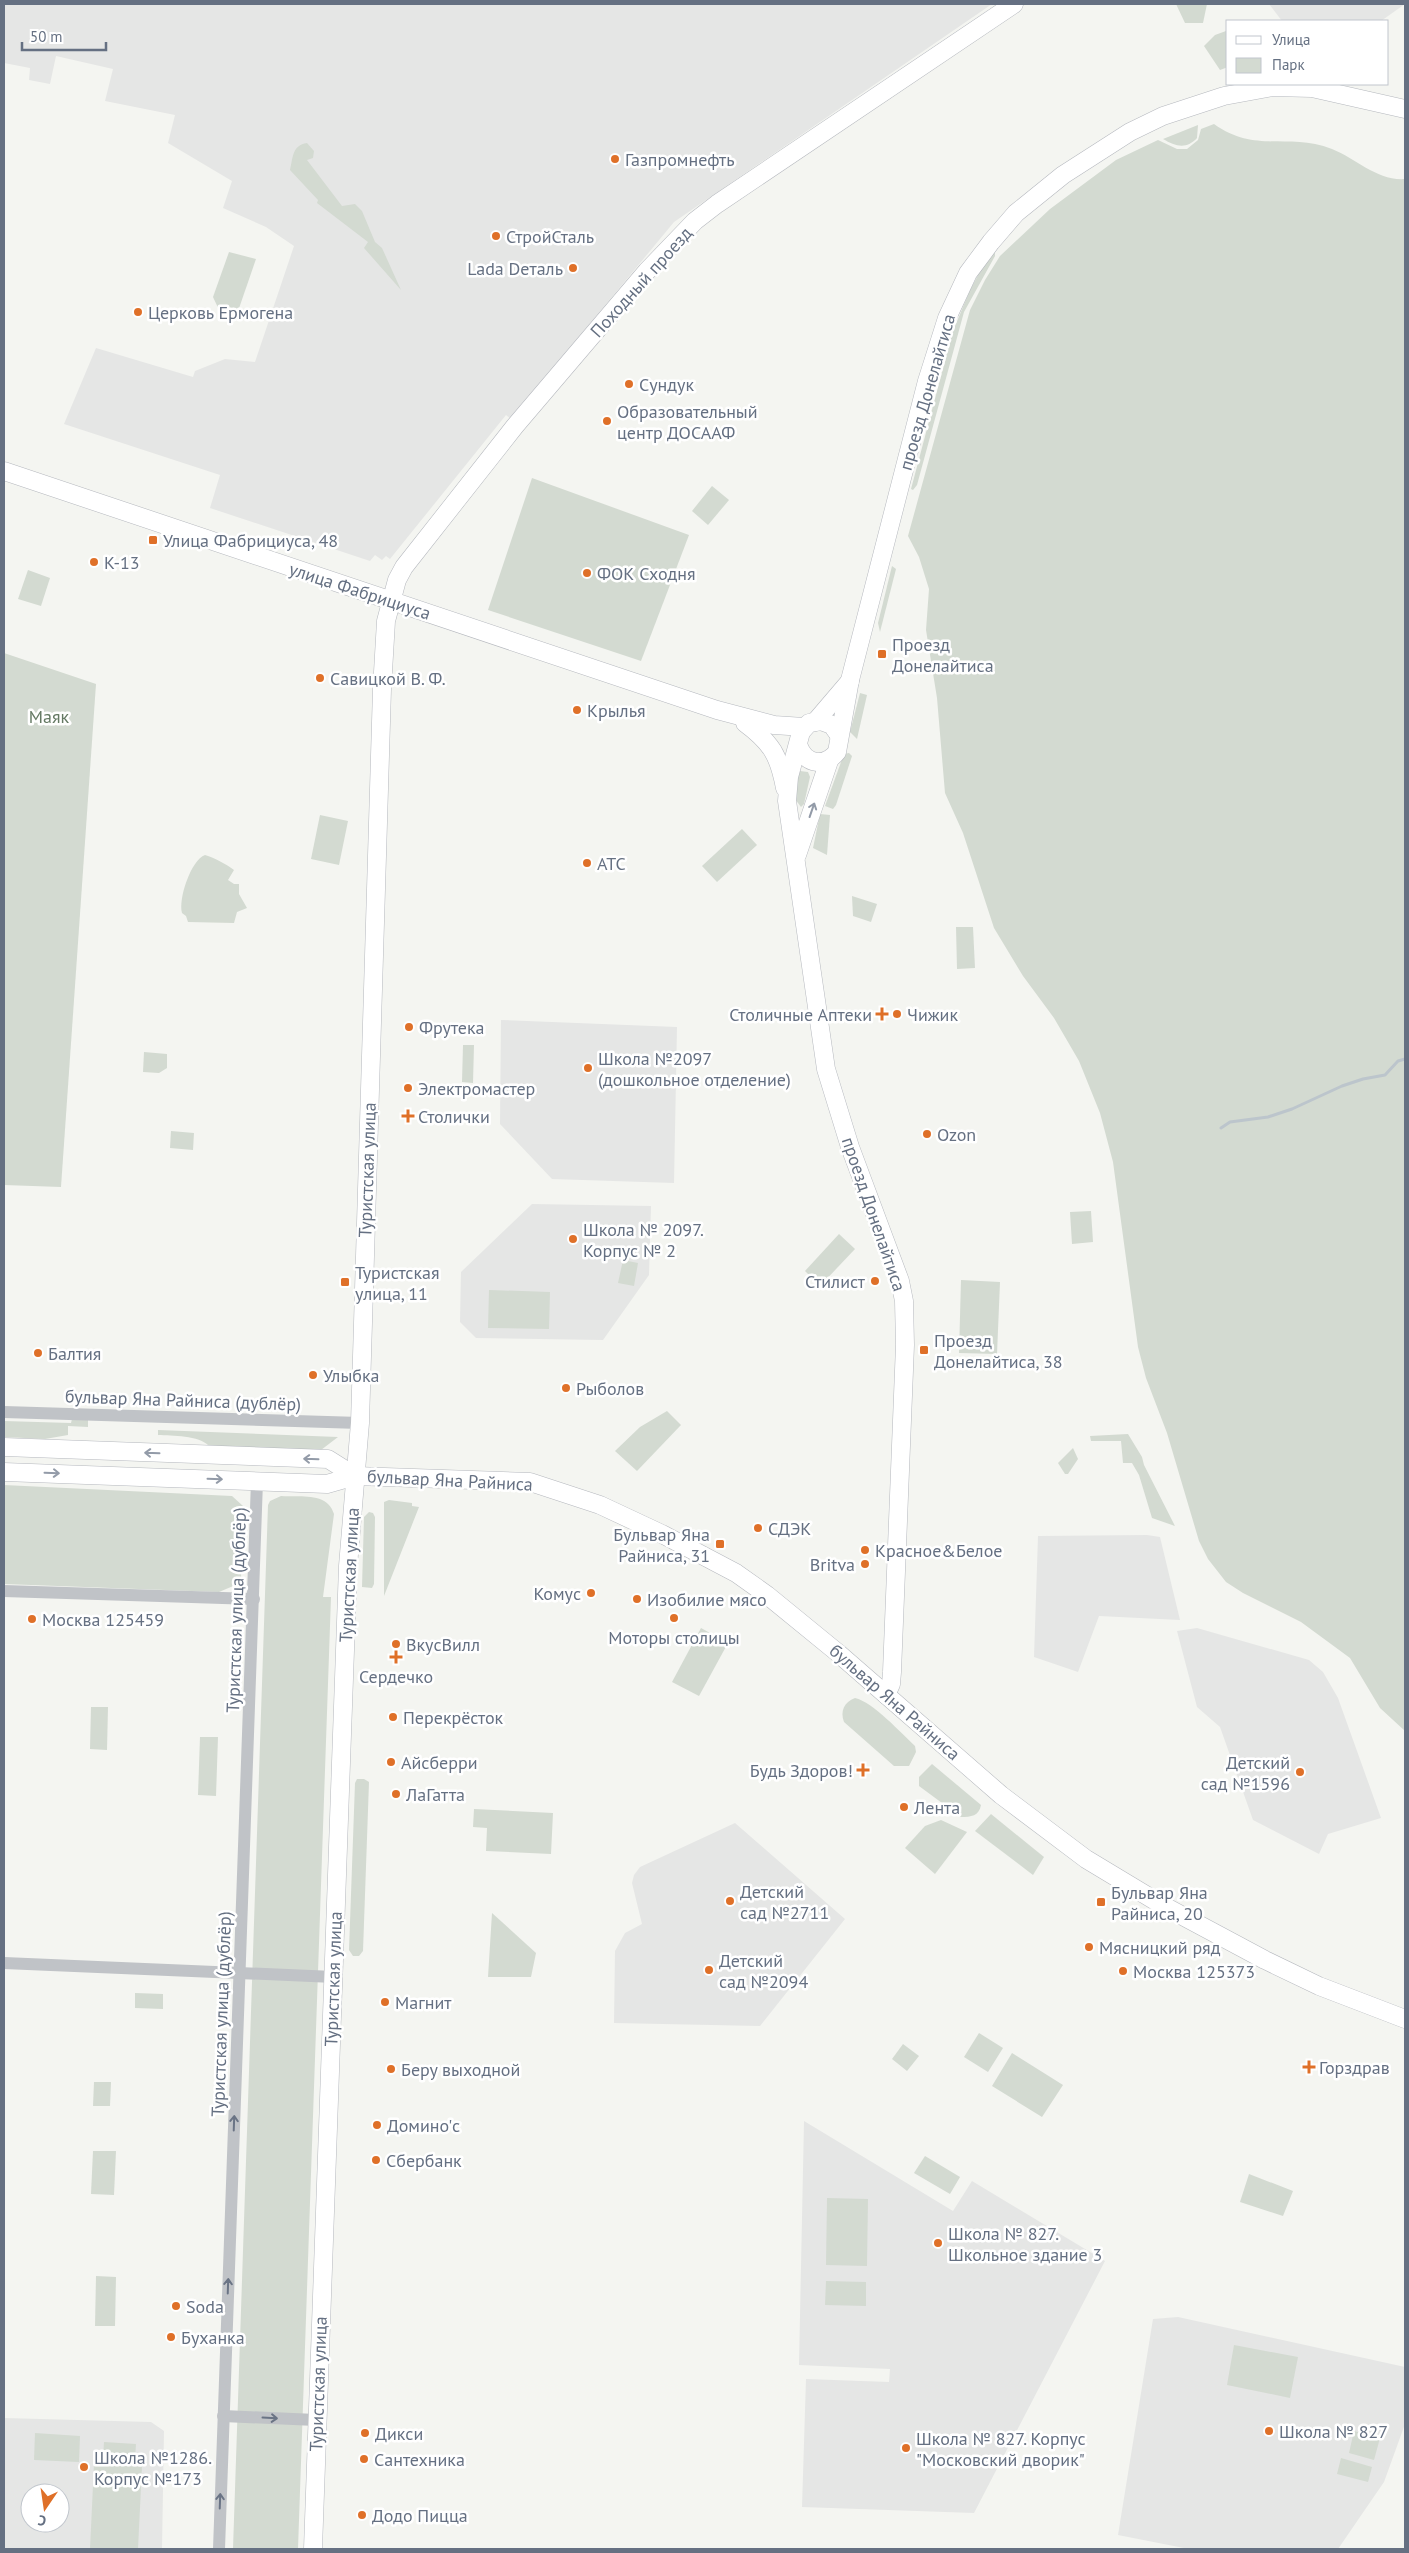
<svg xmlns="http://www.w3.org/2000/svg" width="1409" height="2553" viewBox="0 0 1409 2553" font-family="'PT Sans',sans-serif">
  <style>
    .built { fill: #e5e6e5; fill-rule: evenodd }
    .green { fill: #d3dad1 }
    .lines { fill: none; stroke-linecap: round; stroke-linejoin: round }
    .stream { stroke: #bcc5cc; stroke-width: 3 }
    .secondary-casing { stroke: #b5b8be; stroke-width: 19 }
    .street { stroke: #c0c3c7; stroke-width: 12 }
    .secondary { stroke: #fff; stroke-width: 18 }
    .oneway { stroke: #939ba8 }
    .oneway2 { stroke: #6a7485 }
    .poi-dot { fill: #df7028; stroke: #fff; stroke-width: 2 }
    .labels { text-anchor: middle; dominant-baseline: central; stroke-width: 5; stroke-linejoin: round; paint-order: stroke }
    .poi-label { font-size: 18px; fill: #657082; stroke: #fff; text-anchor: start }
    .street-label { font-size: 18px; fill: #657082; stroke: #fff }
    .park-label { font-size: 18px; fill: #647963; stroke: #fff }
  </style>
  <rect width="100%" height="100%" fill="#f4f5f1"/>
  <g class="built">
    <path d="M 4,4 L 992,4 L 674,222 L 511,419 L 506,415 L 390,559 L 386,556 L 382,560 L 375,555 L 370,561 L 210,508 L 220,475 L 64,424 L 96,348 L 193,377 L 195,371 L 225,359 L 255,362 L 294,246 L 266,227 L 223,208 L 232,181 L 168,143 L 175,115 L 105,101 L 113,69 L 56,56 L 50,84 L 29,80 L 30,68 L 4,63 Z"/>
    <path d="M 1269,4 L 1405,4 L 1381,21 L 1282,21 Z"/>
    <path d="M 501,1020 L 677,1027 L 674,1183 L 552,1179 L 500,1124 Z"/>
    <path d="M 532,1204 L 651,1206 L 649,1275 L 603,1340 L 476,1338 L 460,1322 L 461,1272 Z"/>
    <path d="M 1147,1535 L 1160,1537 L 1180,1620 L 1099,1616 L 1078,1672 L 1034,1657 L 1038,1536 Z"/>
    <path d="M 1197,1628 L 1309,1660 L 1323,1672 L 1338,1698 L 1381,1818 L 1328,1834 L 1319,1854 L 1253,1820 L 1220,1727 L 1197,1707 L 1177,1631 Z"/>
    <path d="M 735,1823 L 845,1919 L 760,2026 L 614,2023 L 615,1951 L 625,1933 L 642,1924 L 632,1883 L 634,1875 L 640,1867 Z"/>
    <path d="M 804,2121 L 953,2211 L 972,2181 L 1105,2261 L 974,2513 L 802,2507 L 806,2379 L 889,2382 L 890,2369 L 799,2365 Z"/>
    <path d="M 1178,2317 L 1405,2367 L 1405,2424 L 1384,2482 L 1338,2549 L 1189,2549 L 1118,2535 L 1153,2319 Z"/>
    <path d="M 4,2418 L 151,2422 L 164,2431 L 162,2549 L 4,2549 ZM 30,2493 L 60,2493 L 60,2523 L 30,2523 Z"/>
  </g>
  <g class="green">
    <path d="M 1176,4 L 1207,4 L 1203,23 L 1185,23 Z"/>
    <path d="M 1226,31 L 1228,67 L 1220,70 L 1204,46 L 1215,35 Z"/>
    <path d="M 1214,124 C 1256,154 1287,132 1332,149 C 1357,159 1377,181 1405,179 L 1405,1731 L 1380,1708 L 1350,1658 L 1301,1622 L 1243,1593 L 1226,1582 L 1208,1559 L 1199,1541 L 1167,1433 L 1146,1378 L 1138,1347 L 1113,1162 L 1100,1113 L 1079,1061 L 1054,1018 L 1023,976 L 994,928 L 963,833 L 945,793 L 937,698 L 926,630 L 929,589 L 919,557 L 908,536 L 970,310 L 985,280 L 1000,256 L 1050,209 L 1116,160 L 1158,140 L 1177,149 L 1187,149 L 1198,140 L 1201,129 Z"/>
    <path d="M 1198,125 L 1197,138 C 1186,150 1175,146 1163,139 Z"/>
    <path d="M 307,143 L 314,151 L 313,158 L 307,160 L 342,206 L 355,204 L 362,211 L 375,242 L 382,248 L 401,290 L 364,248 L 368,242 L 317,203 L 318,200 L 290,170 C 293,158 292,145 307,143 Z"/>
    <path d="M 995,251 L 995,256 L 964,312 L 917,485 L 913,490 L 911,489 L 953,331 L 970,290 L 983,266 Z"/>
    <path d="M 229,252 L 256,259 L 236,317 L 220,312 L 213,297 Z"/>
    <path d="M 532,478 L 689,535 L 641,661 L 488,610 Z"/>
    <path d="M 712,486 L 729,500 L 708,525 L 692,511 Z"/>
    <path d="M 892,566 L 896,569 L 880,632 L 878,623 Z"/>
    <path d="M 28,570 L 50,578 L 41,606 L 18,599 Z"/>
    <path d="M 4,653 L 96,684 L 61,1187 L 4,1185 Z"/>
    <path d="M 860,693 L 867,695 L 857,739 L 850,732 Z"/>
    <path d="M 849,753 L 852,756 L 836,805 L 833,809 L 825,806 L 844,754 Z"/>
    <path d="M 800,771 L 808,772 L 810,777 L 804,804 L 801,807 L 795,799 L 796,774 Z"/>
    <path d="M 820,814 L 830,815 L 827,855 L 813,848 Z"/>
    <path d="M 320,815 L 348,821 L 339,865 L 311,859 Z"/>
    <path d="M 742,829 L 757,845 L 717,882 L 702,866 Z"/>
    <path d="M 205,855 C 215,858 226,864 234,870 L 228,880 L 234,884 L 239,884 L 239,894 L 247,908 L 237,912 L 234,923 L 188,922 L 186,916 L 182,913 C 178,899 191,860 205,855 Z"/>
    <path d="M 852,896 L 877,904 L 871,922 L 853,916 Z"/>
    <path d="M 956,927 L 973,927 L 975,968 L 957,969 Z"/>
    <path d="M 463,1045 L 474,1045 L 473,1083 L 462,1082 Z"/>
    <path d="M 144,1052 L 167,1054 L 167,1068 L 159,1073 L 143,1072 Z"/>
    <path d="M 171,1131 L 194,1133 L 193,1150 L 170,1148 Z"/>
    <path d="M 1091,1211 L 1093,1242 L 1072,1244 L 1070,1212 Z"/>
    <path d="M 839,1234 L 855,1249 L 820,1286 L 805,1271 Z"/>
    <path d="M 623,1260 L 638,1263 L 634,1286 L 618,1283 Z"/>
    <path d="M 961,1280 L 1000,1282 L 997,1354 L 959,1353 Z"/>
    <path d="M 489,1290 L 550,1292 L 549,1329 L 488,1328 Z"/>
    <path d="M 667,1411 L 681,1425 L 637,1471 L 615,1451 L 640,1427 Z"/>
    <path d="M 72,1419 L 88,1420 L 88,1427 L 68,1426 L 68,1435 L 45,1439 L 4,1437 L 4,1421 L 71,1423 Z"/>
    <path d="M 158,1430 L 338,1437 L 321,1450 L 209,1446 C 199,1435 172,1436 158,1435 Z"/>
    <path d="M 1128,1434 L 1142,1457 L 1144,1465 L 1175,1526 L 1152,1518 L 1139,1475 L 1132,1463 L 1123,1463 L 1121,1441 L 1091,1441 L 1090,1436 Z"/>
    <path d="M 1073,1448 L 1078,1459 L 1068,1474 L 1065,1474 L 1058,1463 Z"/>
    <path d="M 4,1485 L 232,1496 L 243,1506 L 241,1580 L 238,1584 L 219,1592 L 4,1584 Z"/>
    <path d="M 281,1496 C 300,1497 328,1492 334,1514 L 323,1597 L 331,1597 L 298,2549 L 233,2549 L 268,1505 L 270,1501 Z"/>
    <path d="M 389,1500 L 412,1503 L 412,1506 L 419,1507 L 384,1596 L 384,1502 Z"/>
    <path d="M 369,1512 L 373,1513 L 375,1517 L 374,1584 L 372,1588 L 362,1587 L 364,1517 Z"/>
    <path d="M 701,1628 L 728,1643 L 699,1696 L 672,1682 Z"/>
    <path d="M 855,1698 C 873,1702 901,1733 915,1746 L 916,1752 L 909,1766 L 894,1766 L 844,1722 C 840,1711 844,1702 855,1698 Z"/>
    <path d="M 91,1707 L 108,1707 L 107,1750 L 90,1749 Z"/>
    <path d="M 200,1737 L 218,1737 L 216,1796 L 198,1795 Z"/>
    <path d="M 932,1764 L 981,1805 C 979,1816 971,1817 961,1817 L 919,1786 L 919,1777 Z"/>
    <path d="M 357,1779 L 364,1779 L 369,1782 L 363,1951 L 359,1956 L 353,1956 L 349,1950 L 355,1783 Z"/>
    <path d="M 474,1809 L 553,1813 L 551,1854 L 486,1851 L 487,1828 L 473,1827 Z"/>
    <path d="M 991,1814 L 1044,1857 L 1033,1875 L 975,1831 Z"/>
    <path d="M 941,1820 L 967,1832 L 935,1874 L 905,1848 L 925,1826 Z"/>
    <path d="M 492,1913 L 536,1953 L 531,1977 L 488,1977 Z"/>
    <path d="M 135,1993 L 163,1994 L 163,2009 L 135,2008 Z"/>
    <path d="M 979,2033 L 1003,2048 L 988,2072 L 964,2057 Z"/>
    <path d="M 903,2044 L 919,2056 L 907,2071 L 892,2059 Z"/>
    <path d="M 1012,2053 L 1063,2085 L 1042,2117 L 992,2086 Z"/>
    <path d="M 94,2082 L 111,2082 L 110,2106 L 93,2106 Z"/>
    <path d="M 93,2151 L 116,2151 L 114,2195 L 91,2194 Z"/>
    <path d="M 925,2156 L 960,2177 L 950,2194 L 914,2173 Z"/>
    <path d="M 1249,2174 L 1293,2191 L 1283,2216 L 1240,2202 Z"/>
    <path d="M 827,2198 L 868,2199 L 867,2266 L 826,2265 Z"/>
    <path d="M 96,2276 L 116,2277 L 115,2326 L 95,2326 Z"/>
    <path d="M 826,2281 L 866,2282 L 866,2306 L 825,2305 Z"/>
    <path d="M 1234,2345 L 1298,2357 L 1290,2398 L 1227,2385 Z"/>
    <path d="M 1354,2431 L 1380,2438 L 1374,2460 L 1349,2453 Z"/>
    <path d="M 35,2433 L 80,2436 L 79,2462 L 34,2460 Z"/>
    <path d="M 104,2442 L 136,2444 L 135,2461 L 103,2459 Z"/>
    <path d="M 1341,2458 L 1372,2467 L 1368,2482 L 1337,2474 Z"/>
    <path d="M 94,2464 L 142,2467 L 138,2549 L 90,2549 Z"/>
  </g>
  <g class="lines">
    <path class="stream" d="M 1221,1128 L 1230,1122 L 1268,1117 L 1292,1109 L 1342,1086 L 1363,1079 L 1385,1075 L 1398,1061 L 1405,1059"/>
    <g class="secondary-casing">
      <g id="secondary">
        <path d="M 4,471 L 717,710 L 774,725 L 804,727"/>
        <path d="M 815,722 L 850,681"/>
        <path d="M 745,723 C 772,743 779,756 785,788"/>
        <path d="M 839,735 L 832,725 L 821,721 L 809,723 L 801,732 L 789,777 L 787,801 L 826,1069 L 850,1147 L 900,1281 L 904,1301 L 905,1345 L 892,1672 L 891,1684 L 886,1695"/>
        <path d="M 799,747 C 806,765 825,767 837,752 L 850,680 L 927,381 L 947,318 L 968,273 L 991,242 L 1016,213 L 1063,175 L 1130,132 L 1163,116 L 1224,96 L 1273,87 L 1312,88 L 1405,109"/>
        <path d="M 797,855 L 829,761"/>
        <path d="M 4,1447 L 328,1459 L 355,1476"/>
        <path d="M 4,1472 L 327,1484 L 355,1476 L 530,1482 L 600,1505 L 662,1534 L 736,1573 L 767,1595 L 838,1653 L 1001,1795 L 1086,1859 L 1164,1906 L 1265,1960 L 1319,1986 L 1405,2019"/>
        <path d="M 313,2549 L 348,1566 L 360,1423 L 382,689 L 386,621 L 397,580 L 404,567 L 515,426 L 647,271 L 695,221 L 717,204 L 1014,4"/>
      </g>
    </g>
    <g class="street">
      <path d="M 4,1412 L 360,1423"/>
      <path d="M 4,1591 L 254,1599"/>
      <path d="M 4,1963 L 334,1977"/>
      <path d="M 223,2416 L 316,2420"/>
      <path d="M 219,2549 L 257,1481"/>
    </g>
    <use href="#secondary" class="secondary"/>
  </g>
  <defs><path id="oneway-shaft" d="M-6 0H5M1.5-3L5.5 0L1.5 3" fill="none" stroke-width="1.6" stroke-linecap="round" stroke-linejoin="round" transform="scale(1.25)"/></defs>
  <g class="oneway">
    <use href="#oneway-shaft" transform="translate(812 810) rotate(-71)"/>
    <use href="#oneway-shaft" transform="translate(152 1453) rotate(-178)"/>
    <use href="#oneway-shaft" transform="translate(311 1459) rotate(-178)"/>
    <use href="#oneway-shaft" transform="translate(52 1473) rotate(2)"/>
    <use href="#oneway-shaft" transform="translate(215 1479) rotate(2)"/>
  </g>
  <g class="oneway2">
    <use href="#oneway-shaft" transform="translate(234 2123) rotate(-88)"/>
    <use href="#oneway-shaft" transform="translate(228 2286) rotate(-88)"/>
    <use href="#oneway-shaft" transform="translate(270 2418) rotate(3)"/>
    <use href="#oneway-shaft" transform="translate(220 2501) rotate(-88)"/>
  </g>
  <g class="poi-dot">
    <circle cx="615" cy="159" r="5"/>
    <circle cx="496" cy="236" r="5"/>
    <circle cx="573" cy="268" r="5"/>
    <circle cx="138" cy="312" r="5"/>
    <circle cx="629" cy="384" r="5"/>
    <circle cx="607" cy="421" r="5"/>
    <rect x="148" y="535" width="10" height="10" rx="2.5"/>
    <circle cx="94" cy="562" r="5"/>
    <circle cx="587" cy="573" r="5"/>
    <rect x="877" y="649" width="10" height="10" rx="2.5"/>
    <circle cx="320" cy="678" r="5"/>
    <circle cx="577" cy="710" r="5"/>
    <circle cx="587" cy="863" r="5"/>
    <path d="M879.5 1006.5h5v5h5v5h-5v5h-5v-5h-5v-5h5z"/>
    <circle cx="897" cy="1014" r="5"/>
    <circle cx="409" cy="1027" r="5"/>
    <circle cx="588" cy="1068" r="5"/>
    <circle cx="408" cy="1088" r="5"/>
    <path d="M405.5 1108.5h5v5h5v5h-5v5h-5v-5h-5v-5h5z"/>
    <circle cx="927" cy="1134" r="5"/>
    <circle cx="573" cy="1239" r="5"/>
    <circle cx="875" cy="1281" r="5"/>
    <rect x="340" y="1277" width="10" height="10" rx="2.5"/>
    <rect x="919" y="1345" width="10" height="10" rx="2.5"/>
    <circle cx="38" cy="1353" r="5"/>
    <circle cx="313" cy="1375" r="5"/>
    <circle cx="566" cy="1388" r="5"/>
    <circle cx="758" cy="1528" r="5"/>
    <rect x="715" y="1539" width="10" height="10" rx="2.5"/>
    <circle cx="865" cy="1550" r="5"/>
    <circle cx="865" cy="1564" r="5"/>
    <circle cx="591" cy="1593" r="5"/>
    <circle cx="637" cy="1599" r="5"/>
    <circle cx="674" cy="1618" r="5"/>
    <circle cx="32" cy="1619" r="5"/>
    <circle cx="396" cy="1644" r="5"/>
    <path d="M393.5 1649.5h5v5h5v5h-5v5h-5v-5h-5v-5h5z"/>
    <circle cx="393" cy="1717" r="5"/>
    <circle cx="391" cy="1762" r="5"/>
    <path d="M860.5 1762.5h5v5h5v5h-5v5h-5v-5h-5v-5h5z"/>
    <circle cx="1300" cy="1772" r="5"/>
    <circle cx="396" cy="1794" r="5"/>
    <circle cx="904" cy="1807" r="5"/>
    <circle cx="730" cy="1901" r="5"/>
    <rect x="1096" y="1897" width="10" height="10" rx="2.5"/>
    <circle cx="1089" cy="1947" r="5"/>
    <circle cx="709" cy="1970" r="5"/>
    <circle cx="1123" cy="1971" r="5"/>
    <circle cx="385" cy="2002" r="5"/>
    <path d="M1306.5 2059.5h5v5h5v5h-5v5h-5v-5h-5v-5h5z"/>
    <circle cx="391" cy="2069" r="5"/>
    <circle cx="377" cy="2125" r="5"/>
    <circle cx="376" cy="2160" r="5"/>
    <circle cx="938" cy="2243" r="5"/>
    <circle cx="176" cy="2306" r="5"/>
    <circle cx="171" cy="2337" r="5"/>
    <circle cx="1269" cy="2431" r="5"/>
    <circle cx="365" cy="2433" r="5"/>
    <circle cx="906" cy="2448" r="5"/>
    <circle cx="364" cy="2459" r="5"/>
    <circle cx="84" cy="2467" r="5"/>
    <circle cx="362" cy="2515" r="5"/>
  </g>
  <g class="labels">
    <g class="poi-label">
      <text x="625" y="159">Газпромнефть</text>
      <text x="506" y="236">СтройСталь</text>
      <text x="563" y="268" text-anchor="end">Lada Dеталь</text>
      <text x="148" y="312">Церковь Ермогена</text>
      <text x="639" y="384">Сундук</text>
      <text x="617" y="411">Образовательный<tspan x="617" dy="21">центр ДОСААФ</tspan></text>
      <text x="163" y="540">Улица Фабрициуса, 48</text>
      <text x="104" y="562">K-13</text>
      <text x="597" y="573">ФОК Сходня</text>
      <text x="892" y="644">Проезд<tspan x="892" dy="21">Донелайтиса</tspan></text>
      <text x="330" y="678">Савицкой В. Ф.</text>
      <text x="587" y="710">Крылья</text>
      <text x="597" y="863">АТС</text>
      <text x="872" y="1014" text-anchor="end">Столичные Аптеки</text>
      <text x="907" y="1014">Чижик</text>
      <text x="419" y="1027">Фрутека</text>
      <text x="598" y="1058">Школа №2097<tspan x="598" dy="21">(дошкольное отделение)</tspan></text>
      <text x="418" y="1088">Электромастер</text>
      <text x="418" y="1116">Столички</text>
      <text x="937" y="1134">Ozon</text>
      <text x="583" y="1229">Школа № 2097.<tspan x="583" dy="21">Корпус № 2</tspan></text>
      <text x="355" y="1272">Туристская<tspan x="355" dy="21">улица, 11</tspan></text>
      <text x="865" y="1281" text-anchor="end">Стилист</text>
      <text x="934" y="1340">Проезд<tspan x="934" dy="21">Донелайтиса, 38</tspan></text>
      <text x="48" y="1353">Балтия</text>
      <text x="323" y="1375">Улыбка</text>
      <text x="576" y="1388">Рыболов</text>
      <text x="768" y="1528">СДЭК</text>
      <text x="710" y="1534" text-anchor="end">Бульвар Яна<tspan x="710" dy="21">Райниса, 31</tspan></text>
      <text x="875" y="1550">Красное&amp;Белое</text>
      <text x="855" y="1564" text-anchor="end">Britva</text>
      <text x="581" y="1593" text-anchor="end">Комус</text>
      <text x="647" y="1599">Изобилие мясо</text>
      <text x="42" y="1619">Москва 125459</text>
      <text x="674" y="1637" text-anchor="middle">Моторы столицы</text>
      <text x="406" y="1644">ВкусВилл</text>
      <text x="396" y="1676" text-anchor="middle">Сердечко</text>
      <text x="403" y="1717">Перекрёсток</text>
      <text x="401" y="1762">Айсберри</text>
      <text x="1290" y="1762" text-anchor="end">Детский<tspan x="1290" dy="21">сад №1596</tspan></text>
      <text x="853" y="1770" text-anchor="end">Будь Здоров!</text>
      <text x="406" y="1794">ЛаГатта</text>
      <text x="914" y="1807">Лента</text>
      <text x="740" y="1891">Детский<tspan x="740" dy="21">сад №2711</tspan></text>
      <text x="1111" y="1892">Бульвар Яна<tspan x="1111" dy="21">Райниса, 20</tspan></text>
      <text x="1099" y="1947">Мясницкий ряд</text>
      <text x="719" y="1960">Детский<tspan x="719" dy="21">сад №2094</tspan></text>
      <text x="1133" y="1971">Москва 125373</text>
      <text x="395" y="2002">Магнит</text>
      <text x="1319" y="2067">Горздрав</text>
      <text x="401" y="2069">Беру выходной</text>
      <text x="387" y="2125">Домино'c</text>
      <text x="386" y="2160">Сбербанк</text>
      <text x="948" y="2233">Школа № 827.<tspan x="948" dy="21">Школьное здание 3</tspan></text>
      <text x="186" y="2306">Soda</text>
      <text x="181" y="2337">Буханка</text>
      <text x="1279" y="2431">Школа № 827</text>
      <text x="375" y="2433">Дикси</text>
      <text x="916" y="2438">Школа № 827. Корпус<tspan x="916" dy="21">"Московский дворик"</tspan></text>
      <text x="94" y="2457">Школа №1286.<tspan x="94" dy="21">Корпус №173</tspan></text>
      <text x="374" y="2459">Сантехника</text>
      <text x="372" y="2515">Додо Пицца</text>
    </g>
    <g class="street-label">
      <text transform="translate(641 282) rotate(-48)">Походный проезд</text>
      <text transform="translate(927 392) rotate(-74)">проезд Донелайтиса</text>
      <text transform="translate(360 591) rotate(18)">улица Фабрициуса</text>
      <text transform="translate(367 1170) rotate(-88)">Туристская улица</text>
      <text transform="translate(874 1214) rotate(71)">проезд Донелайтиса</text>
      <text transform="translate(183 1400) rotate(2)">бульвар Яна Райниса (дублёр)</text>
      <text transform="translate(450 1480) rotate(3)">бульвар Яна Райниса</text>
      <text transform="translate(349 1575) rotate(-87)">Туристская улица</text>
      <text transform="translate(236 1610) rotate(-88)">Туристская улица (дублёр)</text>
      <text transform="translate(895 1702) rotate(41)">бульвар Яна Райниса</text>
      <text transform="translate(333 1979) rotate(-88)">Туристская улица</text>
      <text transform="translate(221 2014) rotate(-88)">Туристская улица (дублёр)</text>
      <text transform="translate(318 2384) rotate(-88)">Туристская улица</text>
    </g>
    <g class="park-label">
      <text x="49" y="716">Маяк</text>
    </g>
  </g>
  <rect width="1409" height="2553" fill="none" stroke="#657082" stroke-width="10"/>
  <rect x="1226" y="20" width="162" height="65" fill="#ffffff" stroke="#c1c6cd"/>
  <rect x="1236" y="36" width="25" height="8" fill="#ffffff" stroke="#c1c6cd"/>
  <text x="1272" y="45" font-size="15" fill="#657082">Улица</text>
  <rect x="1236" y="58" width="25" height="15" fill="#d3dad1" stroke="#c1c6cd"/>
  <text x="1272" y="70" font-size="15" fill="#657082">Парк</text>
  <g transform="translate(45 2508) rotate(193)"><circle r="24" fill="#ffffff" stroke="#c1c6cd"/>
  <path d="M0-4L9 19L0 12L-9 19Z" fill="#df7028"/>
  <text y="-8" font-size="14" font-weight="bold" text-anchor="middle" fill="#657082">С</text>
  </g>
  <path d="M22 42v8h84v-8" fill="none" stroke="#657082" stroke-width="2.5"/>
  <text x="30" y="42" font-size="15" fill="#657082" stroke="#ffffff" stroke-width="4" paint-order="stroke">50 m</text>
</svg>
